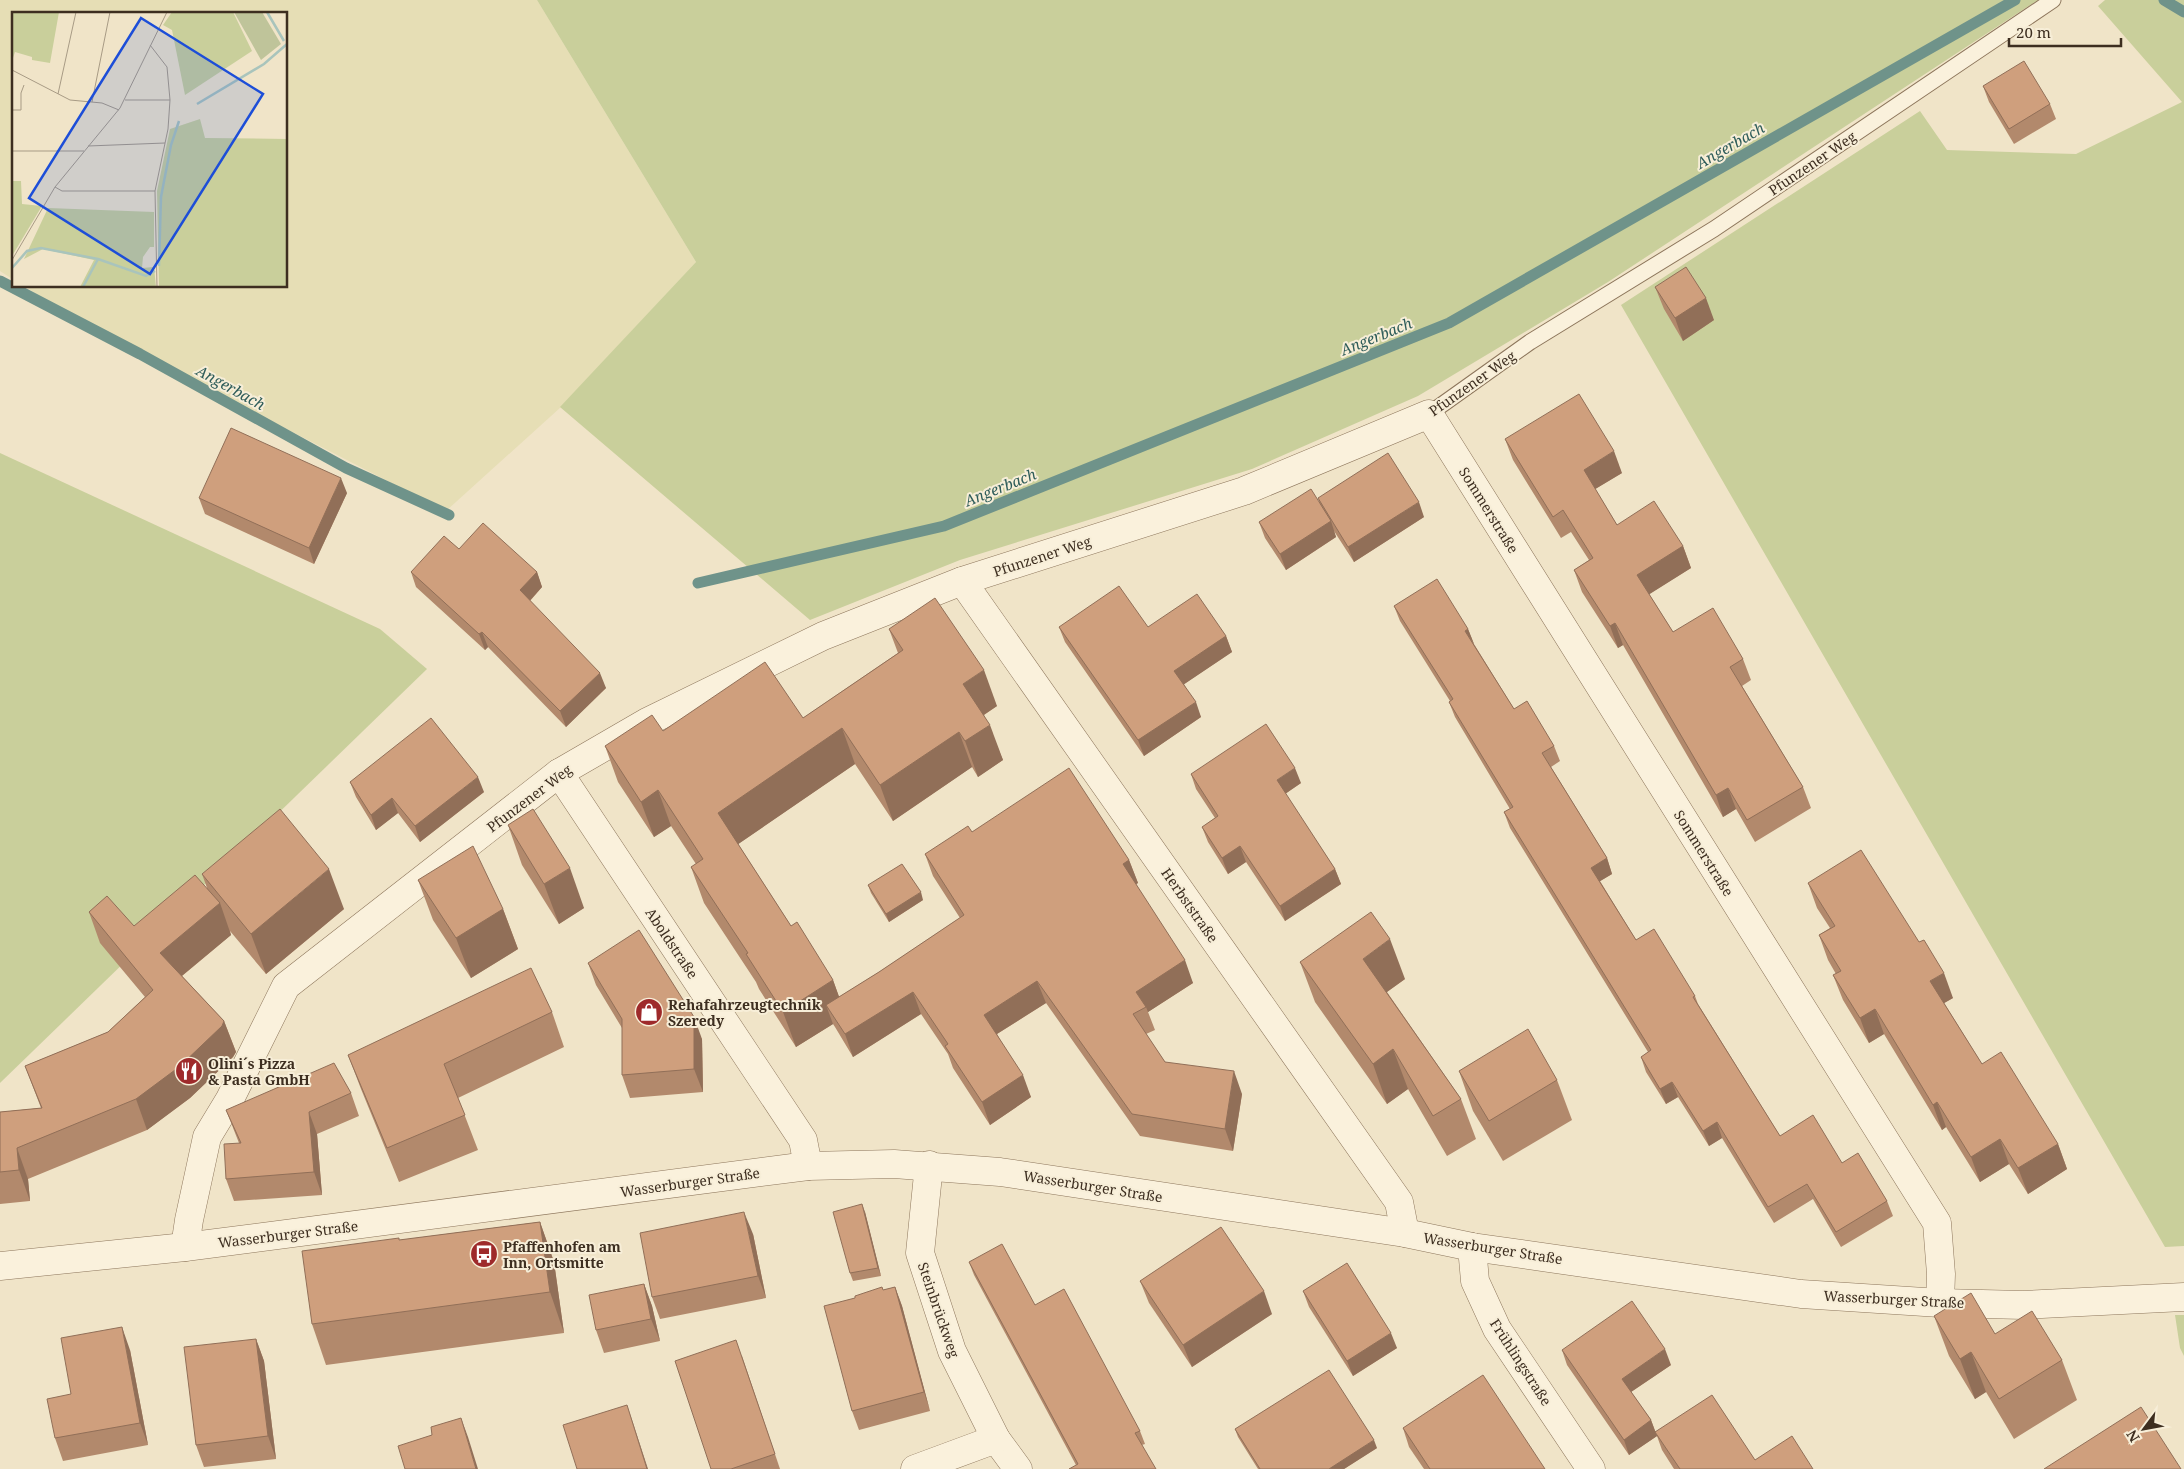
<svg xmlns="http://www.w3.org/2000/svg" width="2184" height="1469" viewBox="0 0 2184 1469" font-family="'Noto Serif',serif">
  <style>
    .farmland { fill: #e6deb5 }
    .green { fill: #c9cf9b }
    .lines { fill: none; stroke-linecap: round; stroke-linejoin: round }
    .stream { stroke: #6f938a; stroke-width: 11 }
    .service-casing { stroke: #8d765c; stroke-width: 17 }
    .minor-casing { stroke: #8d765c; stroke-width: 29 }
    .service { stroke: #faf1dc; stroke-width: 15 }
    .minor { stroke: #faf1dc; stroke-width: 28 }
    .wall { fill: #b2896c }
    .shaded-wall { fill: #916f58 }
    .building { fill: #cf9f7d; stroke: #916f58 }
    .labels { text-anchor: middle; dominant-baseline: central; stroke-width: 4; stroke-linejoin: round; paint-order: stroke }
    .street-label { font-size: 14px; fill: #3d2e20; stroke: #f7eed8 }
    .poi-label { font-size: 14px; font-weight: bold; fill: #3d2e20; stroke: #f7eed8; text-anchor: start }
    .water-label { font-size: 15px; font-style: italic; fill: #2f5d5a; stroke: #f7eed8 }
    .inset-river { fill: none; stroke: #a9c4bc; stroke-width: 2.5 }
    .inset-road { fill: none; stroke: #a89b85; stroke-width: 1 }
    .view { fill: #1d4ed8; fill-opacity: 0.15; stroke: #1d4ed8; stroke-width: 2.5 }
    .inset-edge { fill: none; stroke: #3d2e20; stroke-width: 2.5 }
  </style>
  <rect width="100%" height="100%" fill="#f0e4c8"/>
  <path class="farmland" d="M 0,0 L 537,0 L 696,262 L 561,407 L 446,511 L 86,326 L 24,286 L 286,286 L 286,14 L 14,14 L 14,280 L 0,271 Z"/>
  <g class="green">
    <path d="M 537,0 L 2038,0 L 1608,282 L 1418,396 L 1252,469 L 960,560 L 810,620 L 560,407 L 696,262 Z"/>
    <path d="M 2105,0 L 2184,0 L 2184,1246 L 2165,1247 L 1621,305 L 1920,111 L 1947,150 L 2076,154 L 2182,102 L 2098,6 Z"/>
    <path d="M 0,453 L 380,629 L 427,669 L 0,1083 Z"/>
    <path d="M 2175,1315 L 2184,1315 L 2184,1356 L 2180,1348 Z"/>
  </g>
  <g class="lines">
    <g class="stream">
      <path d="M 2164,0 L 2184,12"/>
      <path d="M 0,281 L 140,354 L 346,468 L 449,515"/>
      <path d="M 698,583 L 944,526 L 1449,323 L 2015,0"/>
    </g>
    <g class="service-casing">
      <path id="service" d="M 1429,414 L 1530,342 L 1714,229 L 2053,0"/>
    </g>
    <g class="minor-casing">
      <g id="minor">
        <path d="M 962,581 L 1399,1202 L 1405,1233"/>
        <path d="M 559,773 L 803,1140 L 808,1166"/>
        <path d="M 929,1165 L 920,1253 L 952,1351 L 996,1439 L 1018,1469"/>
        <path d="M 185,1247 L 189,1220 L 207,1137 L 230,1099 L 286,986 L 559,773 L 647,722 L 823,636 L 962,581 L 1244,491 L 1429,414 L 1937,1223 L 1941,1274 L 1940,1303"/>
        <path d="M 1472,1247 L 1475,1281 L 1497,1329 L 1591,1469"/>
        <path d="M 0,1266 L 185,1247 L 808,1166 L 894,1164 L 1000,1172 L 1405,1233 L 1472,1247 L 1801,1294 L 1940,1303 L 2024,1305 L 2184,1297"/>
        <path d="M 915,1469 L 996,1439"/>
      </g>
    </g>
    <use href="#service" class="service"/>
    <use href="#minor" class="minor"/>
  </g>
  <g class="wall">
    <path d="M 1983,86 L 2050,104 L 2056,119 L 2014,144 L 1989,102 Z"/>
    <path d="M 1655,287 L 1714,320 L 1683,341 L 1664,309 Z"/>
    <path d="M 1505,439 L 1622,473 L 1595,489 L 1617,525 L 1683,546 L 1691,568 L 1649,594 L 1673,632 L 1743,659 L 1751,680 L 1742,686 L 1803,787 L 1811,808 L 1755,842 L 1736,809 L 1723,817 L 1623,645 L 1618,648 L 1582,592 L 1574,570 L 1589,560 L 1571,532 L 1561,538 L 1513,460 Z"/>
    <path d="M 347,493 L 314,564 L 205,514 L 199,498 Z"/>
    <path d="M 1318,498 L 1424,517 L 1354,562 L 1334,531 L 1336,537 L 1286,570 L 1265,538 L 1259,522 L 1320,504 Z"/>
    <path d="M 459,549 L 537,572 L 542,587 L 530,601 L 606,688 L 566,727 L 488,647 L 485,650 L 416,587 L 411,572 Z"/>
    <path d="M 1394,606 L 1468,629 L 1474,644 L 1514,709 L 1554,746 L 1560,761 L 1551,767 L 1607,858 L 1612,874 L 1600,881 L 1636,940 L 1695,996 L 1698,1004 L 1780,1136 L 1842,1163 L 1887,1201 L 1893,1216 L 1841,1247 L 1813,1199 L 1774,1223 L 1722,1138 L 1709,1146 L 1678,1097 L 1666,1104 L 1646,1072 L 1641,1057 L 1648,1052 L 1510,828 L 1504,812 L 1510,809 L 1455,717 L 1449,702 L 1450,701 L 1400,621 Z"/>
    <path d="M 1059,627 L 1148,627 L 1226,636 L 1232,652 L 1184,684 L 1201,717 L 1144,756 L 1065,642 Z"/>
    <path d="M 889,629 L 997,706 L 984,715 L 1003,760 L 978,777 L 972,767 L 893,821 L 855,764 L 738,844 L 791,926 L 833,980 L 839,997 L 879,972 L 960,918 L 933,876 L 925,854 L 972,832 L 1129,860 L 1138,883 L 1136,884 L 1193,983 L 1148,1012 L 1155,1030 L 1146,1034 L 1165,1062 L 1242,1094 L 1233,1151 L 1140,1136 L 1046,1003 L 997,1034 L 1031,1097 L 990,1125 L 953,1068 L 948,1054 L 921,1014 L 853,1057 L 835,1027 L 833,1024 L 796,1047 L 759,989 L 756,982 L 704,903 L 691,867 L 696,864 L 671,826 L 654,837 L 618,782 L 605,746 L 663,731 L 803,718 L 898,653 Z"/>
    <path d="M 1191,774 L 1301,783 L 1285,794 L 1335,869 L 1341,884 L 1285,921 L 1246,862 L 1228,874 L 1208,842 L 1202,827 L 1215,818 L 1196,789 Z"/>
    <path d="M 350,782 L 484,792 L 420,842 L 398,813 L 376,830 L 356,797 Z"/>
    <path d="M 508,825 L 584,908 L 559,924 L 522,865 Z"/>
    <path d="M 202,874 L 344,909 L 266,974 L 230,931 L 231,935 L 182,976 L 224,1021 L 236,1052 L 233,1057 L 190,1098 L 147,1130 L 28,1179 L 30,1201 L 0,1204 L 0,1112 L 41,1108 L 25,1066 L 108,1032 L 145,997 L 100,943 L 89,912 L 134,926 L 207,888 Z"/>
    <path d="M 418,880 L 503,909 L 518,949 L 471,978 L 433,920 Z"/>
    <path d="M 1808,883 L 1953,998 L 1944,1003 L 1982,1064 L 2058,1144 L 2067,1169 L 2028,1194 L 2009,1164 L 1980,1182 L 1946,1127 L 1942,1130 L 1884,1034 L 1869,1043 L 1843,1000 L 1833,975 L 1836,974 L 1828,960 L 1819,935 L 1830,928 L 1817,908 Z"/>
    <path d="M 868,885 L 923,900 L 889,922 L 871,893 Z"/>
    <path d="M 1300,962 L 1405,979 L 1387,992 L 1461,1099 L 1476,1139 L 1447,1156 L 1408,1089 L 1387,1104 L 1315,1002 Z"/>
    <path d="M 588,963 L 702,1039 L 703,1092 L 630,1098 L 622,1075 L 622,1028 L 596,985 Z"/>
    <path d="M 552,1012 L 564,1047 L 458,1098 L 478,1150 L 399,1182 L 361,1089 L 348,1055 Z"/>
    <path d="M 1459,1071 L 1557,1080 L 1572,1120 L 1503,1161 L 1473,1111 Z"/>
    <path d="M 351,1093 L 359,1116 L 317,1134 L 322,1195 L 234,1201 L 226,1179 L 239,1143 L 226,1110 Z"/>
    <path d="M 865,1212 L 881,1276 L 853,1281 L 850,1273 Z"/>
    <path d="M 540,1222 L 554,1262 L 564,1333 L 326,1365 L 312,1324 L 400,1240 Z"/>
    <path d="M 753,1234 L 766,1298 L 660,1319 L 652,1297 Z"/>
    <path d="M 969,1262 L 1035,1305 L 1140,1431 L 1145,1444 L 1076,1465 L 974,1275 Z"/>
    <path d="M 1140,1281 L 1272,1314 L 1192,1367 L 1149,1303 Z"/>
    <path d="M 644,1284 L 652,1306 L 660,1341 L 604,1353 L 596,1330 Z"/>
    <path d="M 895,1287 L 902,1306 L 930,1411 L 859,1430 L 852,1411 L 884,1290 Z"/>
    <path d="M 1303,1291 L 1397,1348 L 1353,1376 L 1309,1307 Z"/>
    <path d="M 1934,1316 L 1995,1334 L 2062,1360 L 2077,1400 L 2014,1439 L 1986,1392 L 1975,1399 L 1949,1356 Z"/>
    <path d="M 256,1339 L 264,1361 L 276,1459 L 204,1467 L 196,1445 Z"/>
    <path d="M 130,1350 L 148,1445 L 63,1461 L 55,1438 L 71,1394 Z"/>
    <path d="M 1562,1350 L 1671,1365 L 1631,1392 L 1651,1420 L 1655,1431 L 1755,1460 L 1813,1469 L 1674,1469 L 1662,1450 L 1657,1436 L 1629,1455 L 1567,1365 Z"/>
    <path d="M 742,1356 L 780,1469 L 711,1469 Z"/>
    <path d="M 1403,1428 L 1545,1469 L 1424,1469 L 1409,1447 Z"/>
    <path d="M 1235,1429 L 1377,1448 L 1344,1469 L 1258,1469 L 1238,1437 Z"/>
  </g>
  <g class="shaded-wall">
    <path d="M 1706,298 L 1714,320 L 1683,341 L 1675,318 Z"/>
    <path d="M 1614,451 L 1622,473 L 1592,491 L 1584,470 Z"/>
    <path d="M 341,478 L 347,493 L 314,564 L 309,548 Z"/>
    <path d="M 1419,502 L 1424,517 L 1354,562 L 1348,547 Z"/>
    <path d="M 1331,521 L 1336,537 L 1286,570 L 1280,554 Z"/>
    <path d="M 1683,546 L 1691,568 L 1645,597 L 1637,575 Z"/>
    <path d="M 537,572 L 542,587 L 525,606 L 520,590 Z"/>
    <path d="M 1615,623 L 1623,645 L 1618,648 L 1610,626 Z"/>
    <path d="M 1468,629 L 1474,644 L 1465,631 Z"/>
    <path d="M 482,632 L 488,647 L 485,650 L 479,634 Z"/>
    <path d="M 1226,636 L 1232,652 L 1180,687 L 1174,671 Z"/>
    <path d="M 984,670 L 997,706 L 976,720 L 963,684 Z"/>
    <path d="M 600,673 L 606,688 L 566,727 L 560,711 Z"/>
    <path d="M 1196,702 L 1201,717 L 1144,756 L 1138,740 Z"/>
    <path d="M 990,725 L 1003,760 L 978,777 L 965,741 Z"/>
    <path d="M 842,728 L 855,764 L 731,849 L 718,813 Z"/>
    <path d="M 959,732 L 972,767 L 893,821 L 880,785 Z"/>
    <path d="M 1295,768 L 1301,783 L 1282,796 L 1277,780 Z"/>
    <path d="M 478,777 L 484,792 L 420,842 L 415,826 Z"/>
    <path d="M 1728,788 L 1736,809 L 1723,817 L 1716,795 Z"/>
    <path d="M 658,790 L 671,826 L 654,837 L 641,802 Z"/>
    <path d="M 392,798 L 398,813 L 376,830 L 371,815 Z"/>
    <path d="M 1240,846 L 1246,862 L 1228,874 L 1222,858 Z"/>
    <path d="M 1607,858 L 1612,874 L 1597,883 L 1591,868 Z"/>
    <path d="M 1129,860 L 1138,883 L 1131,887 L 1123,864 Z"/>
    <path d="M 570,868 L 584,908 L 559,924 L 544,884 Z"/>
    <path d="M 329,869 L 344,909 L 266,974 L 251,934 Z"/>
    <path d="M 1335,869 L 1341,884 L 1285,921 L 1280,906 Z"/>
    <path d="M 921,892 L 923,900 L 889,922 L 886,914 Z"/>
    <path d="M 220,903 L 231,935 L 172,984 L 160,953 Z"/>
    <path d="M 503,909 L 518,949 L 471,978 L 456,938 Z"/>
    <path d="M 1390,939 L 1405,979 L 1377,999 L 1363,959 Z"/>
    <path d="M 1185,960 L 1193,983 L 1148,1012 L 1146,1007 L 1136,992 Z"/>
    <path d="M 1944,973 L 1953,998 L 1939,1006 L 1930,981 Z"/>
    <path d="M 833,980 L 846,1016 L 826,1005 L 833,1024 L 796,1047 L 783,1012 Z"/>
    <path d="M 1037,981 L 1046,1003 L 992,1037 L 984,1015 Z"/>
    <path d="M 913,992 L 921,1014 L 853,1057 L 845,1034 Z"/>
    <path d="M 1875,1009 L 1884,1034 L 1869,1043 L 1860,1018 Z"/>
    <path d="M 694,1017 L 702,1039 L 703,1092 L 694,1069 Z"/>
    <path d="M 224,1021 L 236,1052 L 233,1057 L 190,1098 L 147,1130 L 136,1099 Z"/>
    <path d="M 1393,1049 L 1408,1089 L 1387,1104 L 1373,1064 Z"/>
    <path d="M 1234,1071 L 1242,1094 L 1233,1151 L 1225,1129 Z"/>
    <path d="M 1023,1075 L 1031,1097 L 990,1125 L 982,1102 Z"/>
    <path d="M 1672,1082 L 1678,1097 L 1666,1104 L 1660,1089 Z"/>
    <path d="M 1937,1102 L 1946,1127 L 1942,1130 L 1933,1105 Z"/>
    <path d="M 309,1112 L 317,1134 L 322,1195 L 314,1172 Z"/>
    <path d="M 1717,1122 L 1722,1138 L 1709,1146 L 1703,1131 Z"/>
    <path d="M 2000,1139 L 2009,1164 L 1980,1182 L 1971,1157 Z"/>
    <path d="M 2058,1144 L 2067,1169 L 2028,1194 L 2018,1168 Z"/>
    <path d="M 17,1148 L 28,1179 L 30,1201 L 19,1170 Z"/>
    <path d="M 862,1204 L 865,1212 L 881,1276 L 878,1268 Z"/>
    <path d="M 744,1212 L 753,1234 L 766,1298 L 758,1276 Z"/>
    <path d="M 540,1222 L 554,1262 L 564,1333 L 550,1292 Z"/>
    <path d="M 644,1284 L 652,1306 L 660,1341 L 651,1319 Z"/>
    <path d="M 895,1287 L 902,1306 L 930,1411 L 924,1392 Z"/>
    <path d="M 1264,1291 L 1272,1314 L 1192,1367 L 1183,1345 Z"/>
    <path d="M 122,1327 L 130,1350 L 148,1445 L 140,1423 Z"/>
    <path d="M 1391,1333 L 1397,1348 L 1353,1376 L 1347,1361 Z"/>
    <path d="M 256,1339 L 264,1361 L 276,1459 L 268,1436 Z"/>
    <path d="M 1665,1349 L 1671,1365 L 1628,1394 L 1622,1379 Z"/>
    <path d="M 1971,1352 L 1986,1392 L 1975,1399 L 1960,1359 Z"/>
    <path d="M 627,1405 L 632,1420 L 648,1469 L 647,1469 Z"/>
    <path d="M 461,1418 L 468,1437 L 478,1469 L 476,1469 Z"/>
    <path d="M 1651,1420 L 1657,1436 L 1629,1455 L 1624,1440 Z"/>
    <path d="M 1374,1440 L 1377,1448 L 1344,1469 L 1329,1469 Z"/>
  </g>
  <g class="building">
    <path d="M 2024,61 L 2050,104 L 2009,129 L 1983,86 Z"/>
    <path d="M 1686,267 L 1706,298 L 1675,318 L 1655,287 Z"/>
    <path d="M 1579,394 L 1614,451 L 1584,470 L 1617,525 L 1654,501 L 1683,546 L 1637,575 L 1673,632 L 1713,608 L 1743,659 L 1730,667 L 1803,787 L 1747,820 L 1728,788 L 1716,795 L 1615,623 L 1610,626 L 1574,570 L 1593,558 L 1563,510 L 1553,517 L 1505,439 Z"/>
    <path d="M 231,428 L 341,478 L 309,548 L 199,498 Z"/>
    <path d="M 1388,453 L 1419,502 L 1348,547 L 1318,498 Z"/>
    <path d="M 1311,489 L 1331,521 L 1280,554 L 1259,522 Z"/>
    <path d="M 483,523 L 537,572 L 520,590 L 600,673 L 560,711 L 482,632 L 479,634 L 411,572 L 444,536 L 459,549 Z"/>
    <path d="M 1437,579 L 1468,629 L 1465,631 L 1514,709 L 1527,701 L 1554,746 L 1542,753 L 1607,858 L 1591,868 L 1636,940 L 1654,929 L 1695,996 L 1693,997 L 1780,1136 L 1813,1115 L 1842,1163 L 1858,1153 L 1887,1201 L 1836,1232 L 1807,1184 L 1768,1207 L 1717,1122 L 1703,1131 L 1672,1082 L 1660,1089 L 1641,1057 L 1651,1050 L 1504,812 L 1513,807 L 1449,702 L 1453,699 L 1394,606 Z"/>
    <path d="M 1119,586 L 1148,627 L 1197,594 L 1226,636 L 1174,671 L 1196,702 L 1138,740 L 1059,627 Z"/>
    <path d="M 935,598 L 984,670 L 963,684 L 990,725 L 965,741 L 959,732 L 880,785 L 842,728 L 718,813 L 791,926 L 797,922 L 833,980 L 783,1012 L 746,954 L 748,953 L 691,867 L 703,859 L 658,790 L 641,802 L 605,746 L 652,715 L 663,731 L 765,662 L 803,718 L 903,650 L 889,629 Z"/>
    <path d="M 431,718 L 478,777 L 415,826 L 392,798 L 371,815 L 350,782 Z"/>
    <path d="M 1266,724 L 1295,768 L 1277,780 L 1335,869 L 1280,906 L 1240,846 L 1222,858 L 1202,827 L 1218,816 L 1191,774 Z"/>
    <path d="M 1069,768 L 1129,860 L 1123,864 L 1185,960 L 1136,992 L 1146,1007 L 1133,1014 L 1165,1062 L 1234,1071 L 1225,1129 L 1132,1114 L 1037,981 L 984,1015 L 1023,1075 L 982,1102 L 945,1046 L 948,1044 L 913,992 L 845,1034 L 826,1005 L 879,972 L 964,915 L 925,854 L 968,826 L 972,832 Z"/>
    <path d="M 280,809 L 329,869 L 251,934 L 202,874 Z"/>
    <path d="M 533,809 L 570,868 L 544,884 L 508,825 Z"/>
    <path d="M 473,846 L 503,909 L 456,938 L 418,880 Z"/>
    <path d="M 1861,850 L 1919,942 L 1924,940 L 1944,973 L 1930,981 L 1982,1064 L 2001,1052 L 2058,1144 L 2018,1168 L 2000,1139 L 1971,1157 L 1937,1102 L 1933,1105 L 1875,1009 L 1860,1018 L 1833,975 L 1841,971 L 1819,935 L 1835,926 L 1808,883 Z"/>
    <path d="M 902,864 L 921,892 L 886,914 L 868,885 Z"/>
    <path d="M 195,875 L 220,903 L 160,953 L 224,1021 L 222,1026 L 179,1067 L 136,1099 L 17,1148 L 19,1170 L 0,1172 L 0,1112 L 42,1108 L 25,1066 L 108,1032 L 153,990 L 89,912 L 107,896 L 134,926 Z"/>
    <path d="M 1371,912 L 1390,939 L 1363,959 L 1461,1099 L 1433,1116 L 1393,1049 L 1373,1064 L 1300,962 Z"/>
    <path d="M 639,930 L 694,1017 L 694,1069 L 622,1075 L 622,1019 L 588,963 Z"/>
    <path d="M 531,968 L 552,1012 L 444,1064 L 465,1115 L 387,1148 L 348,1055 Z"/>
    <path d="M 1528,1029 L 1557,1080 L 1489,1121 L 1459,1071 Z"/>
    <path d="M 334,1063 L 351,1093 L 309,1112 L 314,1172 L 226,1179 L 224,1144 L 241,1143 L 226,1110 Z"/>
    <path d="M 862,1204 L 878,1268 L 850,1273 L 833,1212 Z"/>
    <path d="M 744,1212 L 758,1276 L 652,1297 L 640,1233 Z"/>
    <path d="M 540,1222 L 550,1292 L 312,1324 L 302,1251 L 399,1238 L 399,1240 Z"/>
    <path d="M 1221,1227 L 1264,1291 L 1183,1345 L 1140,1281 Z"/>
    <path d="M 1002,1244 L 1035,1305 L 1064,1289 L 1140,1431 L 1135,1433 L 1156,1469 L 1069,1469 L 1078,1464 L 969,1262 Z"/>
    <path d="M 1347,1263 L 1391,1333 L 1347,1361 L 1303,1291 Z"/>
    <path d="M 644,1284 L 651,1319 L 596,1330 L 589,1295 Z"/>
    <path d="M 882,1287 L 883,1290 L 895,1287 L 924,1392 L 852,1411 L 824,1306 L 855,1298 L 855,1296 Z"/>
    <path d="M 1971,1293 L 1995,1334 L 2032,1311 L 2062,1360 L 1999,1399 L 1971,1352 L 1960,1359 L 1934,1316 Z"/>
    <path d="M 1632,1301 L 1665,1349 L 1622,1379 L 1651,1420 L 1624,1440 L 1562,1350 Z"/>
    <path d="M 122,1327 L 140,1423 L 55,1438 L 47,1399 L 71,1394 L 61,1338 Z"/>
    <path d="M 256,1339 L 268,1436 L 196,1445 L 184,1347 Z"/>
    <path d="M 736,1340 L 775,1454 L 731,1469 L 711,1469 L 675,1361 Z"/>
    <path d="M 1329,1370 L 1374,1440 L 1329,1469 L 1260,1469 L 1235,1429 Z"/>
    <path d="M 1483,1375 L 1545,1469 L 1430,1469 L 1403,1428 Z"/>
    <path d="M 1712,1395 L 1755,1460 L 1792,1436 L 1813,1469 L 1680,1469 L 1655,1432 Z"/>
    <path d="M 627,1405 L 647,1469 L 577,1469 L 563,1425 Z"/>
    <path d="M 2141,1407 L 2181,1469 L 2044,1469 Z"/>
    <path d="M 461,1418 L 476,1469 L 405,1469 L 398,1446 L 432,1435 L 431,1427 Z"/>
  </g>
  <defs>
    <g id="shop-disc" transform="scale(1.4375)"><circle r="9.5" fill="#9e2a2b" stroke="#f7eed8"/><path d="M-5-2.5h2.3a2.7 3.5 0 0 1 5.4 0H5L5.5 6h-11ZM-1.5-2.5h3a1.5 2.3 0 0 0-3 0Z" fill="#fff"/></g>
    <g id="restaurant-disc" transform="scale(1.4375)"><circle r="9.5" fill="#9e2a2b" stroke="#f7eed8"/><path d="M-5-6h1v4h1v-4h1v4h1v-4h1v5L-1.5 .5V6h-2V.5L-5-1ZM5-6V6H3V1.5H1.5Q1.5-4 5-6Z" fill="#fff"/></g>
    <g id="bus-disc" transform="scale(1.4375)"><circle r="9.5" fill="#9e2a2b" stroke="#f7eed8"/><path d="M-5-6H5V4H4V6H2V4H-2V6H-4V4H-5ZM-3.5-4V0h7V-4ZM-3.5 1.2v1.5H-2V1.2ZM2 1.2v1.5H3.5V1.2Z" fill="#fff"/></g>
  </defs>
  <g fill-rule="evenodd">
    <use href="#shop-disc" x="649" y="1012"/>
    <use href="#restaurant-disc" x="189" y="1071"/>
    <use href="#bus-disc" x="484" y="1254"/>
  </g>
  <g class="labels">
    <g class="street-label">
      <text transform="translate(1812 163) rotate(-34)">Pfunzener Weg</text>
      <text transform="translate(1472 383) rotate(-35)">Pfunzener Weg</text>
      <text transform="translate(1489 510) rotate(58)">Sommerstraße</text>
      <text transform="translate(1042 556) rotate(-18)">Pfunzener Weg</text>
      <text transform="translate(529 798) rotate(-37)">Pfunzener Weg</text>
      <text transform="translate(1704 853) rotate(58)">Sommerstraße</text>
      <text transform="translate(1190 905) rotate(55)">Herbststraße</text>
      <text transform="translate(672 943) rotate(56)">Aboldstraße</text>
      <text transform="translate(690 1182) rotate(-8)">Wasserburger Straße</text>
      <text transform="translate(1093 1186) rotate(9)">Wasserburger Straße</text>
      <text transform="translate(288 1234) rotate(-7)">Wasserburger Straße</text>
      <text transform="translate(1493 1248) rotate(9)">Wasserburger Straße</text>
      <text transform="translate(1894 1299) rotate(3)">Wasserburger Straße</text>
      <text transform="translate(939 1310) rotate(71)">Steinbrückweg</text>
      <text transform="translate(1521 1362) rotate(57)">Frühlingstraße</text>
    </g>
    <g class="poi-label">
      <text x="668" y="1004">Rehafahrzeugtechnik<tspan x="668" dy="16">Szeredy</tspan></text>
      <text x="208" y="1063">Olini´s Pizza<tspan x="208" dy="16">&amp; Pasta GmbH</tspan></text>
      <text x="503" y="1246">Pfaffenhofen am<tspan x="503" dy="16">Inn, Ortsmitte</tspan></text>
    </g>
    <g class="water-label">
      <text transform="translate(1730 145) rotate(-30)">Angerbach</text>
      <text transform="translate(1376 336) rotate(-22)">Angerbach</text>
      <text transform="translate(231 387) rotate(29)">Angerbach</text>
      <text transform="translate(1000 487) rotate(-22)">Angerbach</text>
    </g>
  </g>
  <g transform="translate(12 12)">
    <rect width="275" height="275" fill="#f0e4c8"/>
    <path d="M 0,0 L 47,0 L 38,51 L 20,48 L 20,45 L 3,40 L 0,49 ZM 160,0 L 221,0 L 240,39 L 173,83 L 160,18 L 151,13 ZM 188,107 L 193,126 L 275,127 L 275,275 L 147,275 L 145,179 L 158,117 ZM 0,169 L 9,169 L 10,192 L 30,194 L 0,244 ZM 36,196 L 142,200 L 142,235 L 138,235 L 131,245 L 130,256 L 142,255 L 144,275 L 68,275 L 82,248 L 31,237 L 12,247 Z" fill="#c9cf9b"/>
    <path d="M 222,0 L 250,0 L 269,32 L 249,48 Z" fill="#bfc49a"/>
    <path class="inset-river" d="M 255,0 L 272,29M 185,92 L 252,52 L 275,32M 147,254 L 149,185 L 159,133 L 167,109M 0,256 L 15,239 L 29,236 L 86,247 L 134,264 L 143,259M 71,275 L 86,247"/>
    <path class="inset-road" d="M 138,33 L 155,55 L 158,88 L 156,117 L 143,179 L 145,275M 0,58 L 58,88 L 90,91 L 107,98M 46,82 L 64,0M 113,88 L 158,88M 80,90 L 98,0M 0,98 L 9,98 L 9,81 L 12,73M 76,134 L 153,131M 0,139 L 72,139M 43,175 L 50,179 L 143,179M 0,248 L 43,175 L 108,96 L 155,0"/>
    <path class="view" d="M 129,6 L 251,82 L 138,262 L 17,186 Z"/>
    <rect width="275" height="275" class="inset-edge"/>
  </g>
  <g transform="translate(2144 1429) rotate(238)" stroke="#f7eed8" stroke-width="4" paint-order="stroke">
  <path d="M0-4L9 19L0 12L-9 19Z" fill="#3d2e20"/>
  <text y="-8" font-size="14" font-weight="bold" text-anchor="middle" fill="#3d2e20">N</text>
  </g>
  <path d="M2009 38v8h112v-8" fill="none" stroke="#3d2e20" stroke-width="2.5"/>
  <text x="2016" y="38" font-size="15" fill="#3d2e20" stroke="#f7eed8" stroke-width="4" paint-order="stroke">20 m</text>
</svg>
